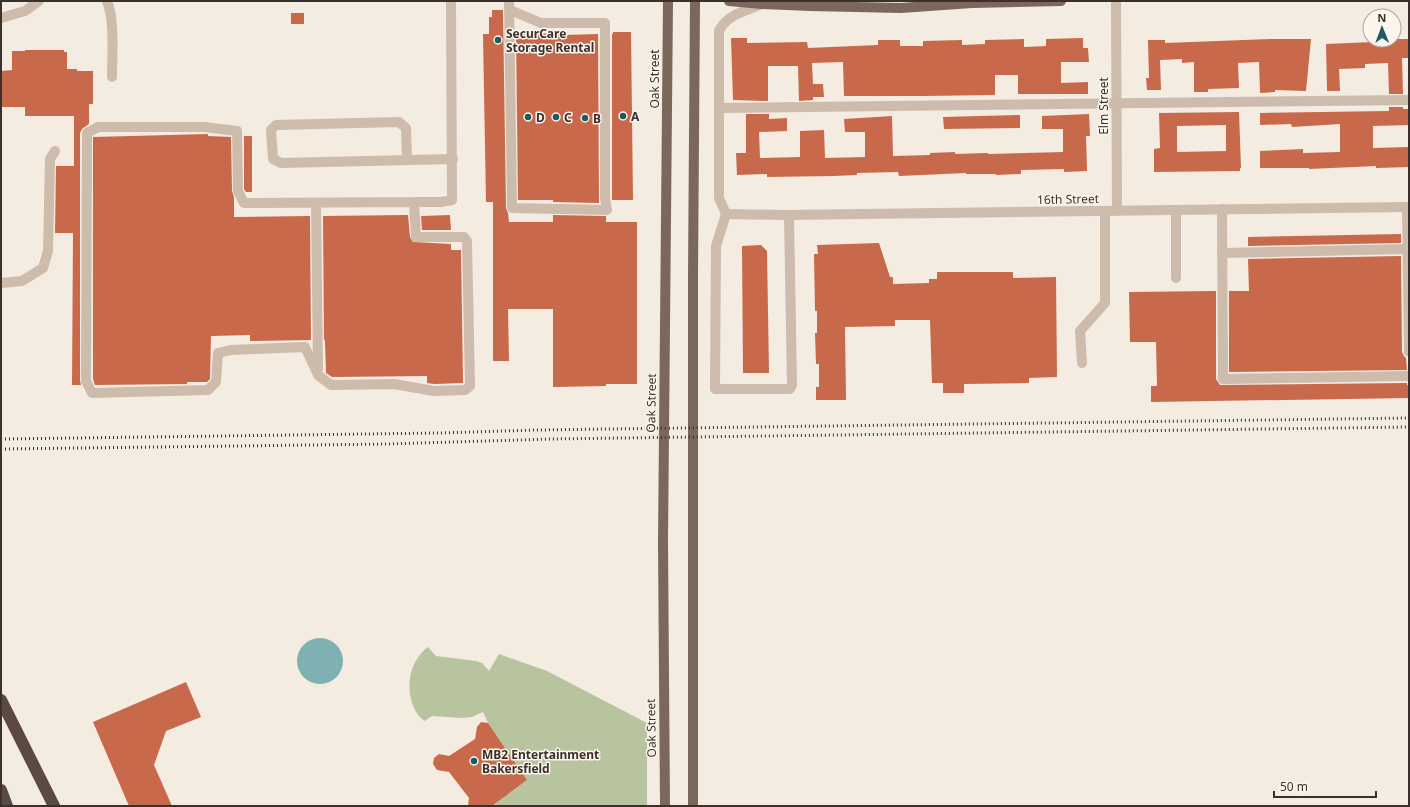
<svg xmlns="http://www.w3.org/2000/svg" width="1410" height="807" viewBox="0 0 1410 807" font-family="'Noto Sans',sans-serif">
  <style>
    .green { fill: #b8c4a0 }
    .water { fill: #7fb0b2 }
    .building { fill: #c8694b; fill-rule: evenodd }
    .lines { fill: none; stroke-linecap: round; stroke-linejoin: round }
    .minor { stroke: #cdbbac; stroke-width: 10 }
    .major { stroke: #7d675c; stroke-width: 10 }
    .highway { stroke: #5c4a42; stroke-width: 12 }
    .rail { stroke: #3b302b; stroke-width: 3; stroke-dasharray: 1 3; stroke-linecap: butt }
    .poi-dot { fill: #1f5a5e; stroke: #fbf5ee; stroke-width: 1.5 }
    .labels { text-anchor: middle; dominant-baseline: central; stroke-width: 3; stroke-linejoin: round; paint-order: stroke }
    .poi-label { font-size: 12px; font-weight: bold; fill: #3b302b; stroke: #fbf5ee; text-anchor: start }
    .street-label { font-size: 12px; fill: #3b302b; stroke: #fbf5ee }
  </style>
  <rect width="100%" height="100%" fill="#f4ebe1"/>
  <path class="green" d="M 428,647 L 436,656 L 476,661 L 482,663 L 489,671 L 499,654 L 547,671 L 647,723 L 647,806 L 492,806 L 527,780 L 488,723 L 483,712 L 472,717 L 462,718 L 432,716 L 425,721 C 409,711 406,683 413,667 C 416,659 421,652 428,647 Z"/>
  <circle class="water" cx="320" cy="661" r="23"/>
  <g class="building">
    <path d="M 492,10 L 503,10 L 506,208 L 508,213 L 509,222 L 553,222 L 553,215 L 606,216 L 606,222 L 637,222 L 637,384 L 606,384 L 606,386 L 553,387 L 553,309 L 508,309 L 509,361 L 493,361 L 493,202 L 486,202 L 483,34 L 489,34 L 489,17 L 492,17 Z"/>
    <rect x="291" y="13" width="13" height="11"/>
    <path d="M 613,32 L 631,32 L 633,200 L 612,200 L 612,34 L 613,34 Z"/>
    <path d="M 564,33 L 564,35 L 598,34 L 599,203 L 553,202 L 553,200 L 518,200 L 516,34 Z"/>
    <path d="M 731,38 L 747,38 L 747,43 L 807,42 L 808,48 L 878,45 L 878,40 L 900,40 L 900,46 L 923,46 L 923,41 L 962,40 L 962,45 L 985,44 L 985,40 L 1024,39 L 1024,47 L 1046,46 L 1046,39 L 1083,38 L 1083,48 L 1088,48 L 1089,62 L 1061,62 L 1061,83 L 1088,82 L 1088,94 L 1018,94 L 1018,75 L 995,75 L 995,95 L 923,96 L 844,96 L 843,62 L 812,63 L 813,84 L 823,84 L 824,97 L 813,97 L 813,100 L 799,101 L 798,66 L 768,66 L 768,101 L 733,100 Z"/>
    <path d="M 1270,39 L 1311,39 L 1306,91 L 1275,90 L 1275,92 L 1260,93 L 1259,62 L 1238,63 L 1239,88 L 1208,89 L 1208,92 L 1194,92 L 1194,62 L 1182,63 L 1182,59 L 1160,60 L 1161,90 L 1147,90 L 1146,78 L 1149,78 L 1148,40 L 1165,40 L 1165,43 Z"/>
    <path d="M 1394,39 L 1409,39 L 1409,58 L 1402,58 L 1403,94 L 1389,94 L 1388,63 L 1365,64 L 1365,68 L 1339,69 L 1340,91 L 1327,91 L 1326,44 L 1373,42 L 1373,40 Z"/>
    <path d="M 25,50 L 64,50 L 64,52 L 67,52 L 67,69 L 77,69 L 77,71 L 93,71 L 93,104 L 89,104 L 89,124 L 82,129 L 80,133 L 80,381 L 81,385 L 72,385 L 73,233 L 55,233 L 56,166 L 74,166 L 74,116 L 25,116 L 25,107 L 1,107 L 1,71 L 12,70 L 12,51 L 25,51 Z"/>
    <path d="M 1389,107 L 1403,107 L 1403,109 L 1409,109 L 1409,125 L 1373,126 L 1373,148 L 1409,147 L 1409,167 L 1376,168 L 1376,166 L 1309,169 L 1309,168 L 1260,168 L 1260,151 L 1303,149 L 1303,153 L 1340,152 L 1340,124 L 1292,127 L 1291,124 L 1260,125 L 1260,113 L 1389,111 Z"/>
    <path d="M 1239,112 L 1241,168 L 1240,168 L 1240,171 L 1154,172 L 1154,149 L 1160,148 L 1159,113 ZM 1226,125 L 1226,151 L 1177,152 L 1177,126 Z"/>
    <path d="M 746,114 L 769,114 L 769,119 L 787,118 L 787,131 L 759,132 L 760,158 L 800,157 L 800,131 L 824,130 L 825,158 L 865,157 L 865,132 L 845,132 L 844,119 L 892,116 L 893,156 L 930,155 L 930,153 L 955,152 L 955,154 L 988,153 L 988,154 L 1063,152 L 1063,129 L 1042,129 L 1042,116 L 1089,114 L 1090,136 L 1086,136 L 1087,171 L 1064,172 L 1064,169 L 1021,170 L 1021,174 L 996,175 L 996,174 L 966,174 L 966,173 L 899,176 L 898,172 L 857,173 L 857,175 L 833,176 L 767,177 L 767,174 L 737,175 L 736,153 L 746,153 Z"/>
    <path d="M 1020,115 L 1020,128 L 944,129 L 943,117 Z"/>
    <path d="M 208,134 L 208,136 L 231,137 L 232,191 L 234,197 L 234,217 L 310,216 L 311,340 L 250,341 L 250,335 L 211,336 L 210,379 L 207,382 L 187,382 L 187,384 L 95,385 L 93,379 L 93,137 Z"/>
    <path d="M 244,136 L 252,136 L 252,192 L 246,192 L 244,189 Z"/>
    <path d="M 408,215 L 410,237 L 413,242 L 451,244 L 451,250 L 461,250 L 463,383 L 434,384 L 427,383 L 427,376 L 332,377 L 326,373 L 325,340 L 324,340 L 323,216 Z"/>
    <path d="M 450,215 L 451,230 L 422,230 L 421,216 Z"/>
    <path d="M 1401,234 L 1401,243 L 1248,246 L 1248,237 Z"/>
    <path d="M 879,243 L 890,277 L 893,277 L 893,284 L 929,283 L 929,279 L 937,279 L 937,272 L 1013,272 L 1013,278 L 1056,277 L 1057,377 L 1029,378 L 1029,383 L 964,384 L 964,393 L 943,393 L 943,383 L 932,383 L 930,320 L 895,320 L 895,326 L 845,327 L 846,400 L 816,400 L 816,387 L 819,387 L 819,364 L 816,364 L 815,333 L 817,333 L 817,311 L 815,311 L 814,254 L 818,254 L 817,245 Z"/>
    <path d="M 761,245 L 767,251 L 769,373 L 743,373 L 742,246 Z"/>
    <path d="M 1401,256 L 1402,352 L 1404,356 L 1406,358 L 1407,370 L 1229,372 L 1229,291 L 1249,291 L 1248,259 Z"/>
    <path d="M 1216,291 L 1216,379 L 1220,385 L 1407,383 L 1407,385 L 1409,385 L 1409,398 L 1151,402 L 1151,386 L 1157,386 L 1156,342 L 1130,342 L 1129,292 Z"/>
    <path d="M 186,682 L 201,717 L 166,731 L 154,765 L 172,806 L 129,806 L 93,722 Z"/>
    <path d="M 481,722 L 488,723 L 527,780 L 492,806 L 468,806 L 469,798 L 449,772 L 437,770 L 433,764 L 434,758 L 439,754 L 449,756 L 475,739 L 477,727 Z"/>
  </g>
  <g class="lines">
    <g class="minor">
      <path d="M 107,1 C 115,20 112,56 112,77"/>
      <path d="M 509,1 L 512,208 L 607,210 L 605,198 L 605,23 L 541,23 L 510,10"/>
      <path d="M 1116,1 L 1117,211"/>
      <path d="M 762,4 C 746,11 727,14 719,31 L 719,198 L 726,214 L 716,246 L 715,389 L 790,389 L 792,385 L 789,215"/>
      <path d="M 1,18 L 25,11 L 39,1"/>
      <path d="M 719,108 L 1409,100"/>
      <path d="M 407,160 L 406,128 L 399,122 L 276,125 L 271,130 L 273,159 L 281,163 L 453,159"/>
      <path d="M 414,202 L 416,237 L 464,237 L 467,241 L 470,386 L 465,390 L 434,391 L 394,384 L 331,385 L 318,375 L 305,347 L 231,350 L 218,353 L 216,382 L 208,390 L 92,393 L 86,381 L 87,133 L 98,127 L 204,127 L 237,131 L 238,191 L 244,203 L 414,202 L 441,202 L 452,200 L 451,1"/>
      <path d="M 316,203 L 318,369"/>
      <path d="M 1407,207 L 1409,352"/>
      <path d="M 1222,209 L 1223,379 L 1409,376"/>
      <path d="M 726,214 L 784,215 L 1409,207"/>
      <path d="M 1222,253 L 1408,249"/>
      <path d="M 1176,278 L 1176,210"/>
      <path d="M 1,283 L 22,281 L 43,268 L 48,251 L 50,159 L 55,151"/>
      <path d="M 1082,363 L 1080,331 L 1105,303 L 1105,211"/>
    </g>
    <g class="major">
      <path d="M 729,1 L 762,4 L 810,6 L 901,8 L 972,3 L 1061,1"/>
      <path d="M 665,806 L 663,542 L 668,1"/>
      <path d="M 693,806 L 693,275 L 695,1"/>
    </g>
    <g class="highway">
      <path d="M 1,700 L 54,806"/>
      <path d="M 1,790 L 7,806"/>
    </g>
    <g class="rail">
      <path d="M 1,439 L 438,433 L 537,430 L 1409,418"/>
      <path d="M 1,449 L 388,444 L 551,439 L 1409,427"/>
    </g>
  </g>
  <g class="poi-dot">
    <circle cx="498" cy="40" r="4"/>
    <circle cx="623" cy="116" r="4"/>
    <circle cx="528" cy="117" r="4"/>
    <circle cx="556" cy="117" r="4"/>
    <circle cx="585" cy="118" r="4"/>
    <circle cx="474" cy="761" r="4"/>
  </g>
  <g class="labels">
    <g class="poi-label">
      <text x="506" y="33">SecurCare<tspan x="506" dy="14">Storage Rental</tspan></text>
      <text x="631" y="116">A</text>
      <text x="536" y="117">D</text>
      <text x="564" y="117">C</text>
      <text x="593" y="118">B</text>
      <text x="482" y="754">MB2 Entertainment<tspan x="482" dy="14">Bakersfield</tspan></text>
    </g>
    <g class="street-label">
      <text transform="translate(654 79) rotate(-90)">Oak Street</text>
      <text transform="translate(1103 106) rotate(-90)">Elm Street</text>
      <text transform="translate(1068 199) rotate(-1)">16th Street</text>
      <text transform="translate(651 403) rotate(-89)">Oak Street</text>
      <text transform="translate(651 728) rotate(-91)">Oak Street</text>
    </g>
  </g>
  <rect width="1410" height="807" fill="none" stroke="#3b302b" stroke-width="4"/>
  <g transform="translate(1382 28) rotate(359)"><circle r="19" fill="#fbf5ee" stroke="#aea6a0"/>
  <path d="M0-3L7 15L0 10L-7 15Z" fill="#1f5a5e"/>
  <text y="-6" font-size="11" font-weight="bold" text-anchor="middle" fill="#3b302b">N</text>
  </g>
  <path d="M1274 791v6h102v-6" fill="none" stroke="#3b302b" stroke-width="2"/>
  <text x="1280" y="791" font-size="12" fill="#3b302b" stroke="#fbf5ee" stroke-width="3" paint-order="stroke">50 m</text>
</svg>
